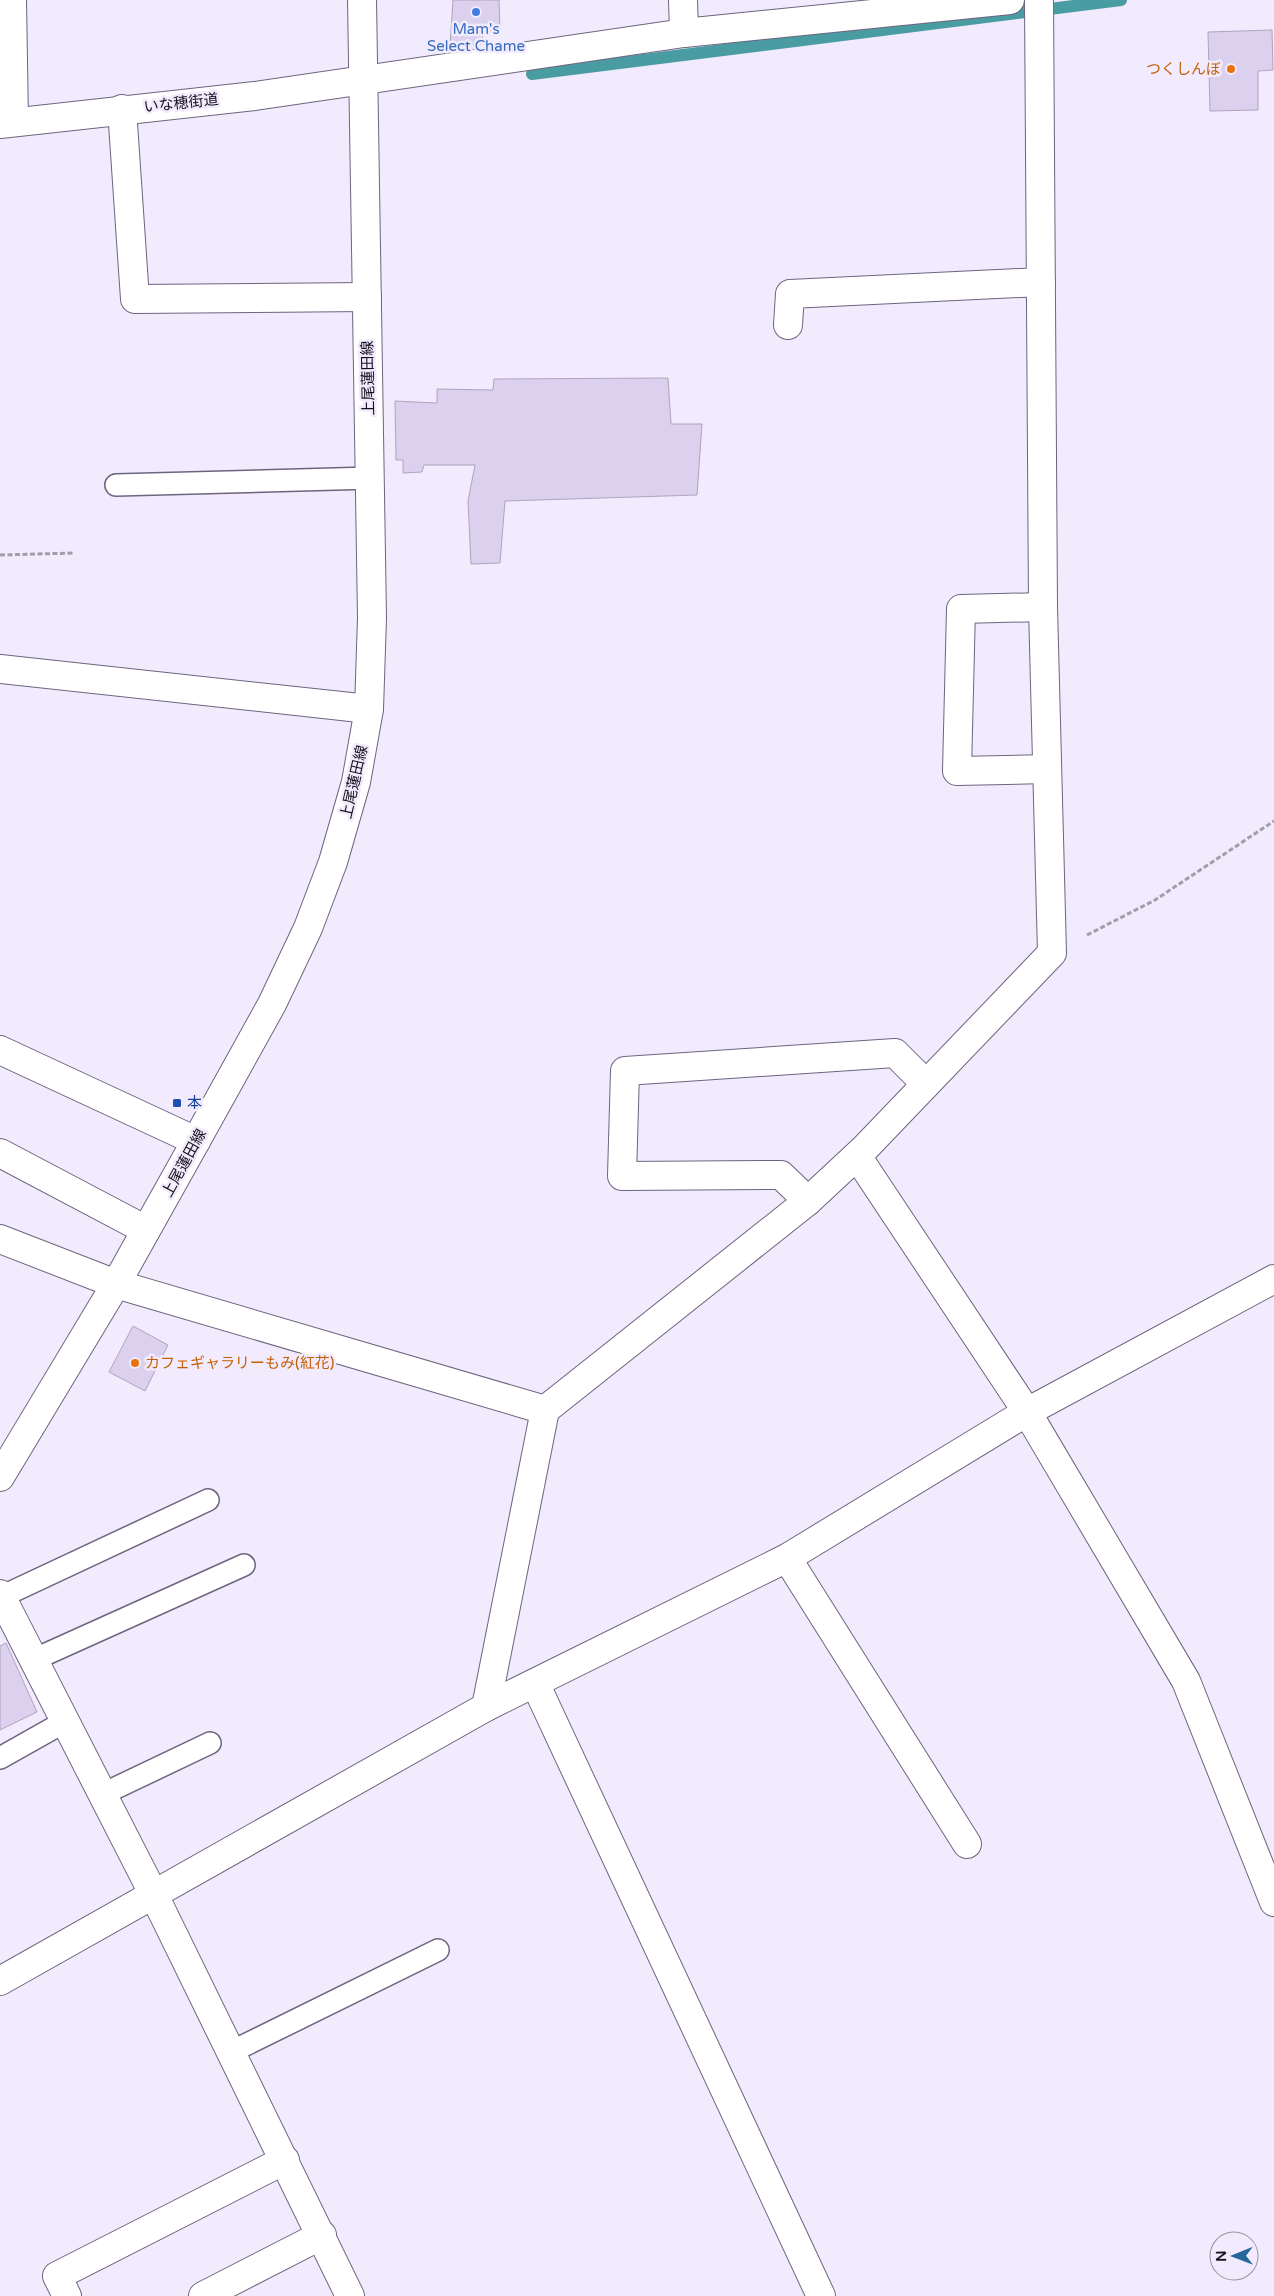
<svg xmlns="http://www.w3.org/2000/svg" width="1274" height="2296" viewBox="0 0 1274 2296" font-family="'Varela Round','Noto Sans JP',sans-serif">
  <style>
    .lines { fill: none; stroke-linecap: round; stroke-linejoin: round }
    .stream { stroke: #4a9ca3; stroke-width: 12 }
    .building { fill: #dbd1ef; stroke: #aea4c0 }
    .service-casing { stroke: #6e647f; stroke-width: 24 }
    .minor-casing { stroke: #6e647f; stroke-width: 30 }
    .tertiary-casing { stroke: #6e647f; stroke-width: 30 }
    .secondary-casing { stroke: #6e647f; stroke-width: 30 }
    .path { stroke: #a29dac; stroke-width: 3; stroke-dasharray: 5 2.5; stroke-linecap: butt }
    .service { stroke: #fff; stroke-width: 21 }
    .minor { stroke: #fff; stroke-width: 28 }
    .tertiary { stroke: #fff; stroke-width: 28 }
    .secondary { stroke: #fff; stroke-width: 28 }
    .shop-dot { fill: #3f7fe0; stroke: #f1ebfd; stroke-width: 2 }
    .food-dot { fill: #e8710a; stroke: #f1ebfd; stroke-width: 2 }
    .transit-dot { fill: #1a4fb4; stroke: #f1ebfd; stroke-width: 2 }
    .labels { text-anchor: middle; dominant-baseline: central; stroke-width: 5; stroke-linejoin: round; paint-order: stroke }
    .shop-label { font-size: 15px; fill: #366cbe; stroke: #f1ebfd }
    .food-label { font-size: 15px; fill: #c56008; stroke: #f1ebfd; text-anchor: end }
    .street-label { font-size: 15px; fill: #15111b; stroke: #f1ebfd }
    .transit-label { font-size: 15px; fill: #164399; stroke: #f1ebfd; text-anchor: start }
  </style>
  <rect width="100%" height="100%" fill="#f1ebfd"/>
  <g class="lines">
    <path class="stream" d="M 532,74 L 1121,0"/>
  </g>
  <g class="building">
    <path d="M 453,0 L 499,0 L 500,31 L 484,31 L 481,44 L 450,45 Z"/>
    <path d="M 1272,30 L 1273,70 L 1258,71 L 1258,110 L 1210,111 L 1208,32 Z"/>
    <path d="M 668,378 L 671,424 L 702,424 L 697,495 L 505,501 L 500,563 L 471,564 L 468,501 L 475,465 L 424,465 L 422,472 L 403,473 L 403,460 L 396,460 L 395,401 L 437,403 L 437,389 L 493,390 L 494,379 Z"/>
    <path d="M 133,1326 L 168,1345 L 145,1391 L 109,1372 Z"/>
    <path d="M 6,1643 L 37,1712 L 0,1730 L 0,1646 Z"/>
  </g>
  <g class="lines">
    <g class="service-casing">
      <g id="service">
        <path d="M 116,485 L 371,478"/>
        <path d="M 1,1597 L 208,1500"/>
        <path d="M 33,1660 L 244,1565"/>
        <path d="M 0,1758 L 64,1722"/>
        <path d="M 103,1794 L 210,1743"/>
        <path d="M 231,2052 L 438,1950"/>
      </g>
    </g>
    <g class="minor-casing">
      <g id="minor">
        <path d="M 12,0 L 14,122"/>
        <path d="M 683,0 L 684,33 L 1010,0"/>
        <path d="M 122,109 L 135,299 L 367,297"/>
        <path d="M 788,325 L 790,294 L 1041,282"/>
        <path d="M 1043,607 L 961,609 L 957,771 L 1047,769"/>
        <path d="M 0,669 L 369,709"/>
        <path d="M 0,1050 L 196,1141"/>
        <path d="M 0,1153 L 146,1230"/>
        <path d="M 857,1156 L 1027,1412 L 1186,1681 L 1274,1902"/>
        <path d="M 808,1201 L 781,1175 L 622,1176 L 625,1071 L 895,1053 L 926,1084"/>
        <path d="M 0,1239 L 116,1284 L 545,1410 L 486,1707"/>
        <path d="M 545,1410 L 808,1201 L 865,1148 L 1052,953 L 1043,607 L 1039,0"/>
        <path d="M 787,1558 L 967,1844"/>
        <path d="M 0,1594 L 154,1895 L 350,2296"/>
        <path d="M 535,1683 L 821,2296"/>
        <path d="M 0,1981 L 486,1707 L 787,1558 L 1027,1412 L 1274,1279"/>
        <path d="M 67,2296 L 57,2276 L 285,2160"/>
        <path d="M 203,2296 L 322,2235"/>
      </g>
    </g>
    <g class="tertiary-casing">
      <path id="tertiary" d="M 0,124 L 255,96 L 684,33"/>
    </g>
    <g class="secondary-casing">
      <path id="secondary" d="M 0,1477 L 116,1284 L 196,1141 L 272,1004 L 308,928 L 333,862 L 356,782 L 369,709 L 372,618 L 362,0"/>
    </g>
    <g class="path">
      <path d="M 0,555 L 74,553"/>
      <path d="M 1087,935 L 1155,900 L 1274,821"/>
    </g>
    <use href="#service" class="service"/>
    <use href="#minor" class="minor"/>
    <use href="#tertiary" class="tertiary"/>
    <use href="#secondary" class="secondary"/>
  </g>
  <circle class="shop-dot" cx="476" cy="12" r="5"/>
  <g class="food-dot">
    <circle cx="1231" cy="69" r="5"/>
    <circle cx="135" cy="1363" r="5"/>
  </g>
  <rect class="transit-dot" x="172" y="1098" width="10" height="10" rx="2.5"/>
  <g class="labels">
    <g class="shop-label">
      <text x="476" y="29">Mam's<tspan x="476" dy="17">Select Chame</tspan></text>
    </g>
    <g class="food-label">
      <text x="1221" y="69">つくしんぼ</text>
      <text x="145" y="1363" text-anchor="start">カフェギャラリーもみ(紅花)</text>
    </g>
    <g class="street-label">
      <text transform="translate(181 103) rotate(-6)">いな穂街道</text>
      <text transform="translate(368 378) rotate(-91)">上尾蓮田線</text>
      <text transform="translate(354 782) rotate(-77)">上尾蓮田線</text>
      <text transform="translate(184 1163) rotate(-61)">上尾蓮田線</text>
    </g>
    <g class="transit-label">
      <text x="187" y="1103">本</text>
    </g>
  </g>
  <g transform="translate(1234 2256) rotate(269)"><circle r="24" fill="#f1ebfd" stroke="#9994a3"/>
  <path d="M0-4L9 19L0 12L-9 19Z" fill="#25679c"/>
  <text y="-8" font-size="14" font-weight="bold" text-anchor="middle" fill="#15111b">N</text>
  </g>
</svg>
